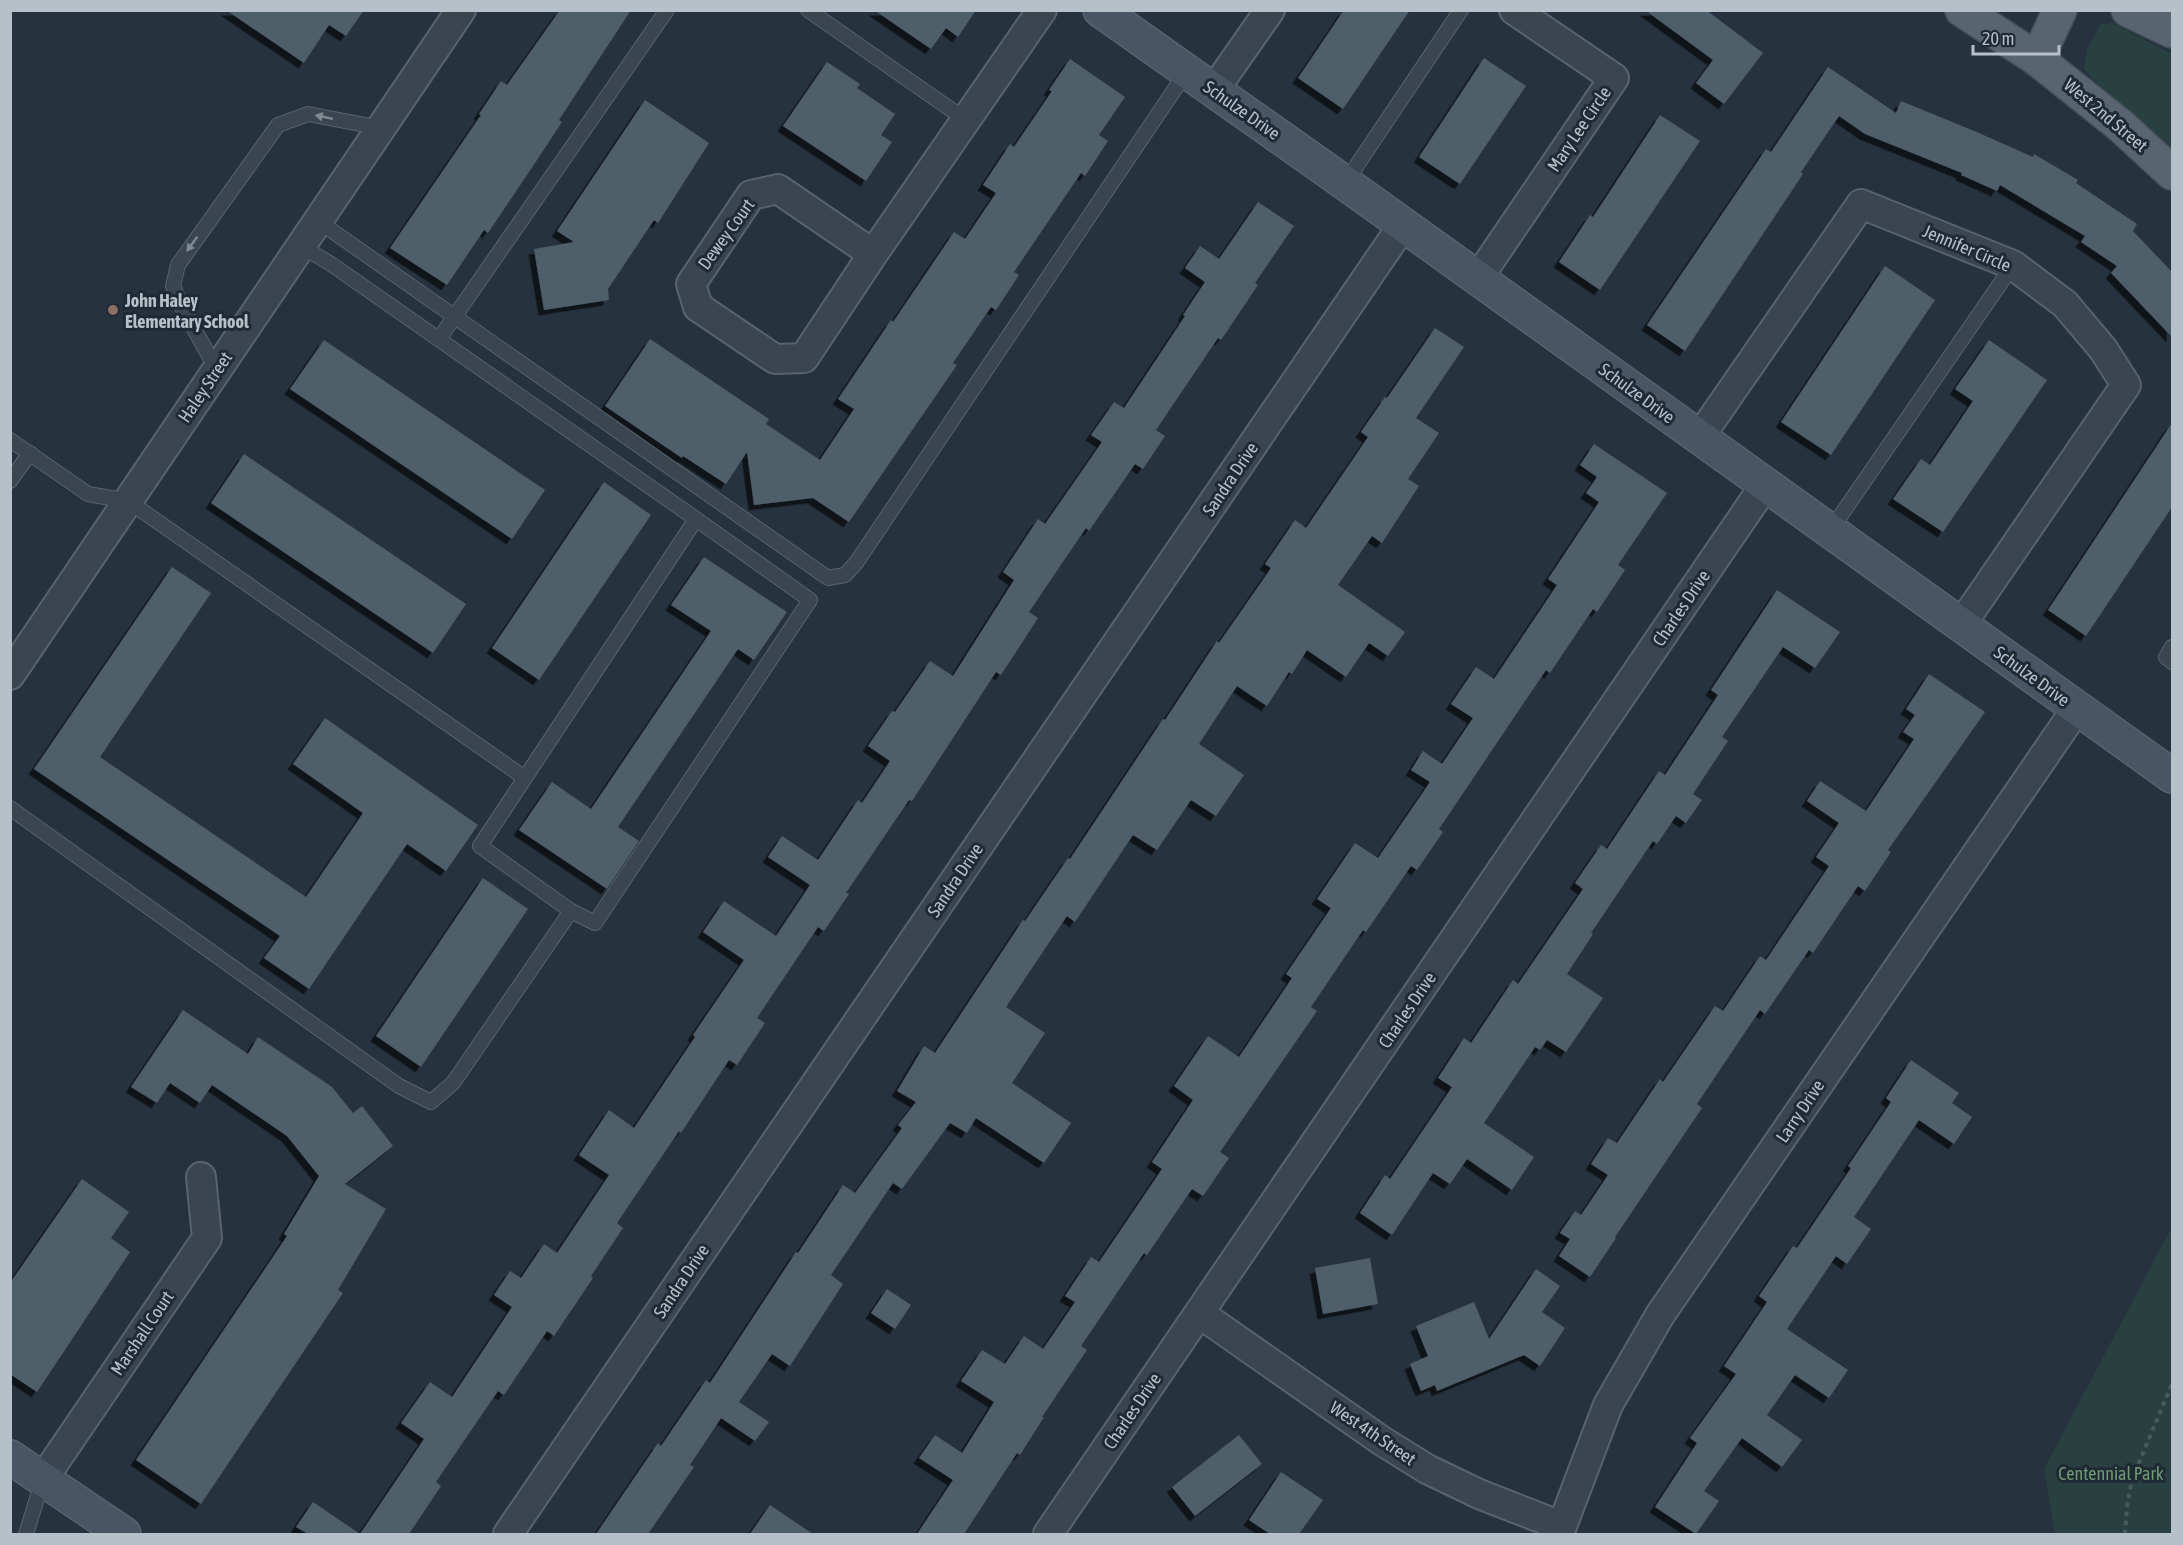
<svg xmlns="http://www.w3.org/2000/svg" width="2183" height="1545" viewBox="0 0 2183 1545" font-family="'Asap Condensed',sans-serif">
  <style>
    .green { fill: #284040 }
    .building { fill: #4f5e6a; filter: url(#shadow) }
    .lines { fill: none; stroke-linecap: round; stroke-linejoin: round }
    .lane-casing { stroke: #58636c; stroke-width: 16 }
    .street-casing { stroke: #58636c; stroke-width: 32 }
    .secondary-casing { stroke: #58636c; stroke-width: 36 }
    .primary-casing { stroke: #434e58; stroke-width: 36 }
    .path { stroke: #465c5c; stroke-width: 4; stroke-dasharray: 4.5 4.5; stroke-linecap: butt }
    .lane { stroke: #3a454f; stroke-width: 14 }
    .street { stroke: #3a454f; stroke-width: 28 }
    .secondary { stroke: #485562; stroke-width: 33 }
    .primary { stroke: #58646f; stroke-width: 33 }
    .oneway { fill: #7e8992 }
    .education-dot { fill: #8d6e63; stroke: #1f2a34; stroke-width: 2 }
    .labels { text-anchor: middle; dominant-baseline: central; stroke-width: 6; stroke-linejoin: round; paint-order: stroke }
    .street-label { font-size: 18px; fill: #b6c0c9; stroke: #1f2a34 }
    .poi-label { font-size: 18px; font-weight: bold; fill: #b6c0c9; stroke: #1f2a34; text-anchor: start }
    .park-label { font-size: 18px; fill: #6f9973; stroke: #1f2a34 }
  </style>
  <defs>
    <filter id="shadow"><feDropShadow dx="-5.5" dy="5.5" stdDeviation="0" flood-color="#0009"/></filter>
  </defs>
  <rect width="100%" height="100%" fill="#26333f"/>
  <g class="green">
    <path d="M 2113,23 L 2172,54 L 2172,149 L 2099,86 L 2084,69 L 2087,49 L 2101,24 Z"/>
    <path d="M 2172,1227 L 2172,1534 L 2055,1534 L 2044,1469 Z"/>
  </g>
  <g class="building">
    <path d="M 226,10 L 364,10 L 346,36 L 329,25 L 304,63 Z"/>
    <path d="M 560,10 L 631,10 L 559,120 L 562,122 L 533,166 L 488,233 L 484,230 L 447,285 L 390,248 L 481,115 L 479,114 L 501,81 L 507,85 Z"/>
    <path d="M 874,10 L 976,10 L 958,37 L 946,28 L 931,49 Z"/>
    <path d="M 1344,10 L 1410,10 L 1343,109 L 1298,78 Z"/>
    <path d="M 1645,10 L 1706,10 L 1763,53 L 1724,104 L 1696,83 L 1713,60 Z"/>
    <path d="M 1484,58 L 1526,86 L 1460,184 L 1419,157 Z"/>
    <path d="M 1070,59 L 1125,97 L 1099,135 L 1108,141 L 1085,176 L 1081,173 L 1014,272 L 1019,275 L 996,310 L 991,307 L 953,363 L 957,365 L 849,522 L 813,498 L 754,505 L 747,452 L 726,484 L 683,456 L 682,458 L 605,406 L 650,339 L 769,419 L 766,424 L 820,460 L 854,409 L 838,399 L 891,320 L 893,322 L 954,232 L 965,239 L 996,193 L 983,185 L 1010,144 L 1014,147 L 1052,91 L 1049,90 Z"/>
    <path d="M 827,62 L 860,84 L 857,88 L 895,114 L 881,135 L 892,142 L 866,181 L 783,126 Z"/>
    <path d="M 1828,67 L 1896,113 L 1901,101 L 1979,133 L 2033,157 L 2034,154 L 2078,180 L 2076,183 L 2137,224 L 2133,231 L 2172,272 L 2172,337 L 2111,273 L 2117,266 L 2081,242 L 2085,236 L 2000,185 L 1997,191 L 1961,175 L 1962,173 L 1865,134 L 1839,116 L 1801,172 L 1803,174 L 1685,351 L 1647,325 L 1766,149 L 1771,152 Z"/>
    <path d="M 645,100 L 709,143 L 658,223 L 654,220 L 608,289 L 609,300 L 544,310 L 534,249 L 574,242 L 557,231 Z"/>
    <path d="M 1660,115 L 1700,141 L 1600,290 L 1559,262 L 1590,215 L 1593,217 Z"/>
    <path d="M 1258,202 L 1294,226 L 1255,283 L 1258,285 L 1221,340 L 1218,338 L 1156,430 L 1165,436 L 1143,469 L 1135,464 L 1089,531 L 1086,528 L 1029,612 L 1038,618 L 1001,675 L 996,672 L 912,801 L 909,800 L 846,893 L 849,894 L 824,931 L 818,927 L 757,1018 L 765,1023 L 737,1065 L 729,1060 L 681,1133 L 679,1131 L 617,1223 L 623,1228 L 591,1276 L 593,1278 L 554,1336 L 547,1331 L 504,1395 L 498,1391 L 436,1482 L 441,1486 L 409,1534 L 308,1534 L 296,1527 L 313,1502 L 360,1534 L 424,1439 L 401,1423 L 430,1382 L 452,1397 L 512,1307 L 494,1295 L 510,1271 L 521,1278 L 544,1244 L 557,1253 L 609,1175 L 579,1155 L 609,1110 L 634,1128 L 695,1037 L 693,1035 L 744,960 L 703,932 L 724,901 L 776,936 L 810,885 L 768,857 L 782,836 L 818,860 L 858,800 L 862,803 L 890,761 L 868,746 L 892,711 L 895,712 L 930,661 L 953,676 L 1014,580 L 1003,572 L 1038,519 L 1045,524 L 1102,442 L 1091,435 L 1114,402 L 1124,408 L 1185,316 L 1183,315 L 1205,282 L 1185,268 L 1200,246 L 1219,259 Z"/>
    <path d="M 1885,266 L 1935,300 L 1831,455 L 1781,422 Z"/>
    <path d="M 1435,328 L 1464,347 L 1416,418 L 1439,433 L 1408,479 L 1419,486 L 1382,543 L 1372,536 L 1338,585 L 1405,632 L 1388,656 L 1369,643 L 1346,677 L 1307,650 L 1292,674 L 1289,672 L 1267,706 L 1237,686 L 1199,744 L 1244,775 L 1216,816 L 1191,800 L 1157,850 L 1133,835 L 1075,922 L 1067,916 L 1006,1007 L 1045,1033 L 1012,1083 L 1071,1123 L 1044,1163 L 976,1118 L 967,1133 L 950,1123 L 902,1189 L 893,1183 L 831,1275 L 843,1284 L 790,1366 L 772,1354 L 739,1402 L 769,1422 L 755,1441 L 721,1418 L 690,1465 L 694,1467 L 648,1534 L 596,1534 L 658,1443 L 661,1446 L 706,1380 L 710,1383 L 796,1252 L 798,1253 L 843,1185 L 855,1193 L 902,1128 L 898,1125 L 916,1102 L 897,1091 L 924,1046 L 935,1053 L 1023,920 L 1025,921 L 1068,858 L 1070,859 L 1163,719 L 1165,720 L 1217,641 L 1219,643 L 1271,568 L 1265,564 L 1295,520 L 1306,528 L 1368,437 L 1361,432 L 1385,397 L 1387,398 Z"/>
    <path d="M 324,340 L 545,490 L 512,539 L 290,389 Z"/>
    <path d="M 1989,340 L 2047,380 L 1943,532 L 1893,499 L 1921,459 L 1930,465 L 1973,401 L 1955,389 Z"/>
    <path d="M 2172,423 L 2172,507 L 2086,636 L 2048,610 Z"/>
    <path d="M 1594,444 L 1667,493 L 1618,565 L 1625,570 L 1597,612 L 1593,609 L 1550,673 L 1546,670 L 1439,829 L 1443,832 L 1417,870 L 1411,866 L 1366,932 L 1363,930 L 1311,1007 L 1317,1011 L 1220,1152 L 1229,1158 L 1203,1196 L 1192,1189 L 1147,1255 L 1144,1253 L 1081,1346 L 1087,1350 L 1042,1417 L 1044,1417 L 1020,1455 L 1017,1453 L 964,1534 L 917,1534 L 953,1480 L 919,1458 L 935,1435 L 962,1453 L 994,1402 L 961,1381 L 982,1350 L 1005,1364 L 1024,1336 L 1043,1349 L 1075,1302 L 1065,1296 L 1091,1257 L 1099,1262 L 1162,1169 L 1152,1162 L 1193,1100 L 1174,1086 L 1208,1036 L 1239,1057 L 1292,978 L 1286,974 L 1331,908 L 1317,899 L 1355,843 L 1378,858 L 1430,782 L 1411,770 L 1423,751 L 1442,764 L 1473,718 L 1451,704 L 1476,667 L 1494,679 L 1557,585 L 1548,579 L 1599,502 L 1586,493 L 1597,477 L 1580,465 Z"/>
    <path d="M 244,454 L 466,604 L 433,653 L 211,503 Z"/>
    <path d="M 604,482 L 651,515 L 539,680 L 492,648 Z"/>
    <path d="M 704,557 L 787,612 L 754,660 L 738,649 L 618,827 L 639,841 L 607,889 L 519,830 L 552,782 L 591,809 L 711,631 L 671,605 Z"/>
    <path d="M 172,567 L 211,593 L 100,757 L 306,897 L 363,813 L 293,764 L 325,718 L 478,825 L 446,871 L 407,844 L 309,989 L 264,958 L 280,936 L 34,769 Z"/>
    <path d="M 1777,590 L 1840,632 L 1815,668 L 1783,647 L 1722,737 L 1728,741 L 1693,794 L 1702,800 L 1686,823 L 1676,816 L 1657,844 L 1653,841 L 1591,933 L 1593,934 L 1567,974 L 1603,998 L 1566,1052 L 1547,1040 L 1540,1050 L 1535,1047 L 1484,1123 L 1534,1157 L 1512,1190 L 1467,1159 L 1450,1184 L 1433,1173 L 1392,1235 L 1360,1213 L 1385,1175 L 1390,1179 L 1452,1087 L 1438,1078 L 1464,1038 L 1471,1043 L 1513,980 L 1518,984 L 1583,889 L 1575,883 L 1601,845 L 1607,849 L 1659,771 L 1665,775 L 1718,695 L 1711,690 Z"/>
    <path d="M 1929,674 L 1985,712 L 1888,850 L 1891,852 L 1865,891 L 1858,886 L 1813,953 L 1809,950 L 1765,1014 L 1760,1010 L 1697,1104 L 1702,1108 L 1615,1237 L 1616,1238 L 1590,1277 L 1559,1256 L 1570,1239 L 1560,1233 L 1575,1211 L 1581,1215 L 1608,1175 L 1591,1164 L 1608,1138 L 1617,1143 L 1660,1079 L 1663,1082 L 1715,1006 L 1723,1011 L 1760,956 L 1766,960 L 1829,866 L 1816,857 L 1839,823 L 1807,801 L 1820,781 L 1866,811 L 1914,739 L 1903,732 L 1915,715 L 1906,709 Z"/>
    <path d="M 483,878 L 528,909 L 421,1067 L 376,1036 Z"/>
    <path d="M 183,1010 L 248,1054 L 258,1037 L 332,1087 L 353,1113 L 362,1106 L 393,1146 L 345,1184 L 386,1209 L 338,1290 L 343,1293 L 201,1504 L 136,1460 L 287,1236 L 284,1234 L 319,1176 L 287,1136 L 212,1085 L 200,1103 L 170,1083 L 157,1103 L 131,1087 Z"/>
    <path d="M 1911,1060 L 1959,1093 L 1952,1103 L 1972,1117 L 1954,1144 L 1919,1120 L 1854,1217 L 1871,1229 L 1847,1264 L 1836,1256 L 1787,1329 L 1848,1370 L 1829,1398 L 1795,1375 L 1767,1415 L 1802,1440 L 1782,1467 L 1742,1438 L 1704,1491 L 1719,1501 L 1696,1534 L 1655,1507 L 1697,1443 L 1690,1438 L 1736,1374 L 1724,1366 L 1767,1302 L 1759,1296 L 1793,1246 L 1797,1248 L 1851,1168 L 1848,1166 L 1891,1102 L 1886,1098 Z"/>
    <path d="M 82,1179 L 129,1212 L 111,1238 L 130,1252 L 37,1392 L 10,1374 L 10,1283 Z"/>
    <path d="M 1370,1258 L 1378,1304 L 1323,1314 L 1315,1268 Z"/>
    <path d="M 1536,1269 L 1560,1286 L 1542,1312 L 1565,1328 L 1540,1366 L 1524,1355 L 1437,1391 L 1435,1385 L 1421,1391 L 1410,1364 L 1428,1356 L 1416,1326 L 1474,1302 L 1489,1339 Z"/>
    <path d="M 887,1289 L 911,1305 L 895,1329 L 871,1313 Z"/>
    <path d="M 1239,1435 L 1262,1464 L 1195,1516 L 1172,1487 Z"/>
    <path d="M 1281,1472 L 1323,1500 L 1299,1534 L 1270,1534 L 1249,1520 Z"/>
    <path d="M 770,1505 L 813,1534 L 750,1534 Z"/>
  </g>
  <g class="lines">
    <g class="lane-casing">
      <g id="lane">
        <path d="M 808,10 L 966,120"/>
        <path d="M 1345,183 L 1461,10"/>
        <path d="M 318,221 L 828,578 L 845,575 L 856,563 L 1187,71"/>
        <path d="M 439,339 L 667,10"/>
        <path d="M 217,370 L 183,309 L 173,286 L 178,265 L 278,125 L 308,114 L 381,128"/>
        <path d="M 10,440 L 88,494 L 128,501 L 525,778"/>
        <path d="M 10,481 L 30,453"/>
        <path d="M 1830,531 L 2013,265"/>
        <path d="M 2172,647 L 2166,657 L 2172,662"/>
        <path d="M 10,808 L 399,1086 L 431,1102 L 453,1083 L 571,911 L 480,846 L 696,519 L 331,264 L 301,246"/>
        <path d="M 571,911 L 595,923 L 810,600 L 696,519"/>
        <path d="M 26,1534 L 43,1479"/>
      </g>
    </g>
    <g class="street-casing">
      <g id="street">
        <path d="M 1214,90 L 1270,10"/>
        <path d="M 873,254 L 778,189 L 751,195 L 691,284 L 698,307 L 775,359 L 804,358 L 873,254 L 1042,10"/>
        <path d="M 1478,278 L 1614,78 L 1514,10"/>
        <path d="M 1699,438 L 1861,204 L 2013,265 L 2065,304 L 2103,349 L 2126,385 L 1961,625"/>
        <path d="M 10,675 L 461,10"/>
        <path d="M 1199,1313 L 1382,1441 L 1427,1469 L 1479,1494 L 1561,1526"/>
        <path d="M 43,1479 L 207,1238 L 201,1177"/>
        <path d="M 508,1534 L 1403,225"/>
        <path d="M 1048,1534 L 1765,485"/>
        <path d="M 1559,1534 L 1608,1405 L 1660,1315 L 2077,708"/>
      </g>
    </g>
    <g class="secondary-casing">
      <g id="secondary">
        <path d="M 1100,10 L 1345,183 L 2172,776"/>
        <path d="M 10,1457 L 124,1534"/>
      </g>
    </g>
    <g class="primary-casing">
      <g id="primary">
        <path d="M 1962,10 L 2037,59 L 2121,126 L 2172,173"/>
        <path d="M 2128,10 L 2172,31"/>
        <path d="M 2037,59 L 2060,10"/>
      </g>
    </g>
    <path class="path" d="M 2125,1534 L 2127,1506 L 2132,1479 L 2172,1384"/>
    <use href="#lane" class="lane"/>
    <use href="#street" class="street"/>
    <use href="#secondary" class="secondary"/>
    <use href="#primary" class="primary"/>
  </g>
  <defs><path id="oneway-solid" d="M-6-.8H1V-3.2L6.5 0L1 3.2V.8H-6Z" transform="scale(1.5)"/></defs>
  <g class="oneway">
    <use href="#oneway-solid" transform="translate(324 117) rotate(-168)"/>
    <use href="#oneway-solid" transform="translate(192 244) rotate(126)"/>
  </g>
  <circle class="education-dot" cx="113" cy="310" r="6"/>
  <g class="labels">
    <g class="street-label">
      <text transform="translate(1242 110) rotate(35)">Schulze Drive</text>
      <text transform="translate(2106 115) rotate(40)">West 2nd Street</text>
      <text transform="translate(1579 129) rotate(-56)">Mary Lee Circle</text>
      <text transform="translate(726 234) rotate(-54)">Dewey Court</text>
      <text transform="translate(1967 248) rotate(23)">Jennifer Circle</text>
      <text transform="translate(205 387) rotate(-56)">Haley Street</text>
      <text transform="translate(1637 393) rotate(36)">Schulze Drive</text>
      <text transform="translate(1230 479) rotate(-56)">Sandra Drive</text>
      <text transform="translate(1681 608) rotate(-56)">Charles Drive</text>
      <text transform="translate(2032 676) rotate(36)">Schulze Drive</text>
      <text transform="translate(955 880) rotate(-56)">Sandra Drive</text>
      <text transform="translate(1407 1010) rotate(-56)">Charles Drive</text>
      <text transform="translate(1800 1111) rotate(-56)">Larry Drive</text>
      <text transform="translate(681 1281) rotate(-56)">Sandra Drive</text>
      <text transform="translate(142 1333) rotate(-56)">Marshall Court</text>
      <text transform="translate(1132 1411) rotate(-56)">Charles Drive</text>
      <text transform="translate(1373 1433) rotate(34)">West 4th Street</text>
    </g>
    <g class="poi-label">
      <text x="125" y="300">John Haley<tspan x="125" dy="21">Elementary School</tspan></text>
    </g>
    <g class="park-label">
      <text x="2111" y="1473">Centennial Park</text>
    </g>
  </g>
  <rect width="2183" height="1545" fill="none" stroke="#b6c0c9" stroke-width="24"/>
  <path d="M1973 45v9h86v-9" fill="none" stroke="#b6c0c9" stroke-width="3"/>
  <text x="1982" y="45" font-size="18" fill="#b6c0c9" stroke="#1f2a34" stroke-width="4.5" paint-order="stroke">20 m</text>
</svg>
